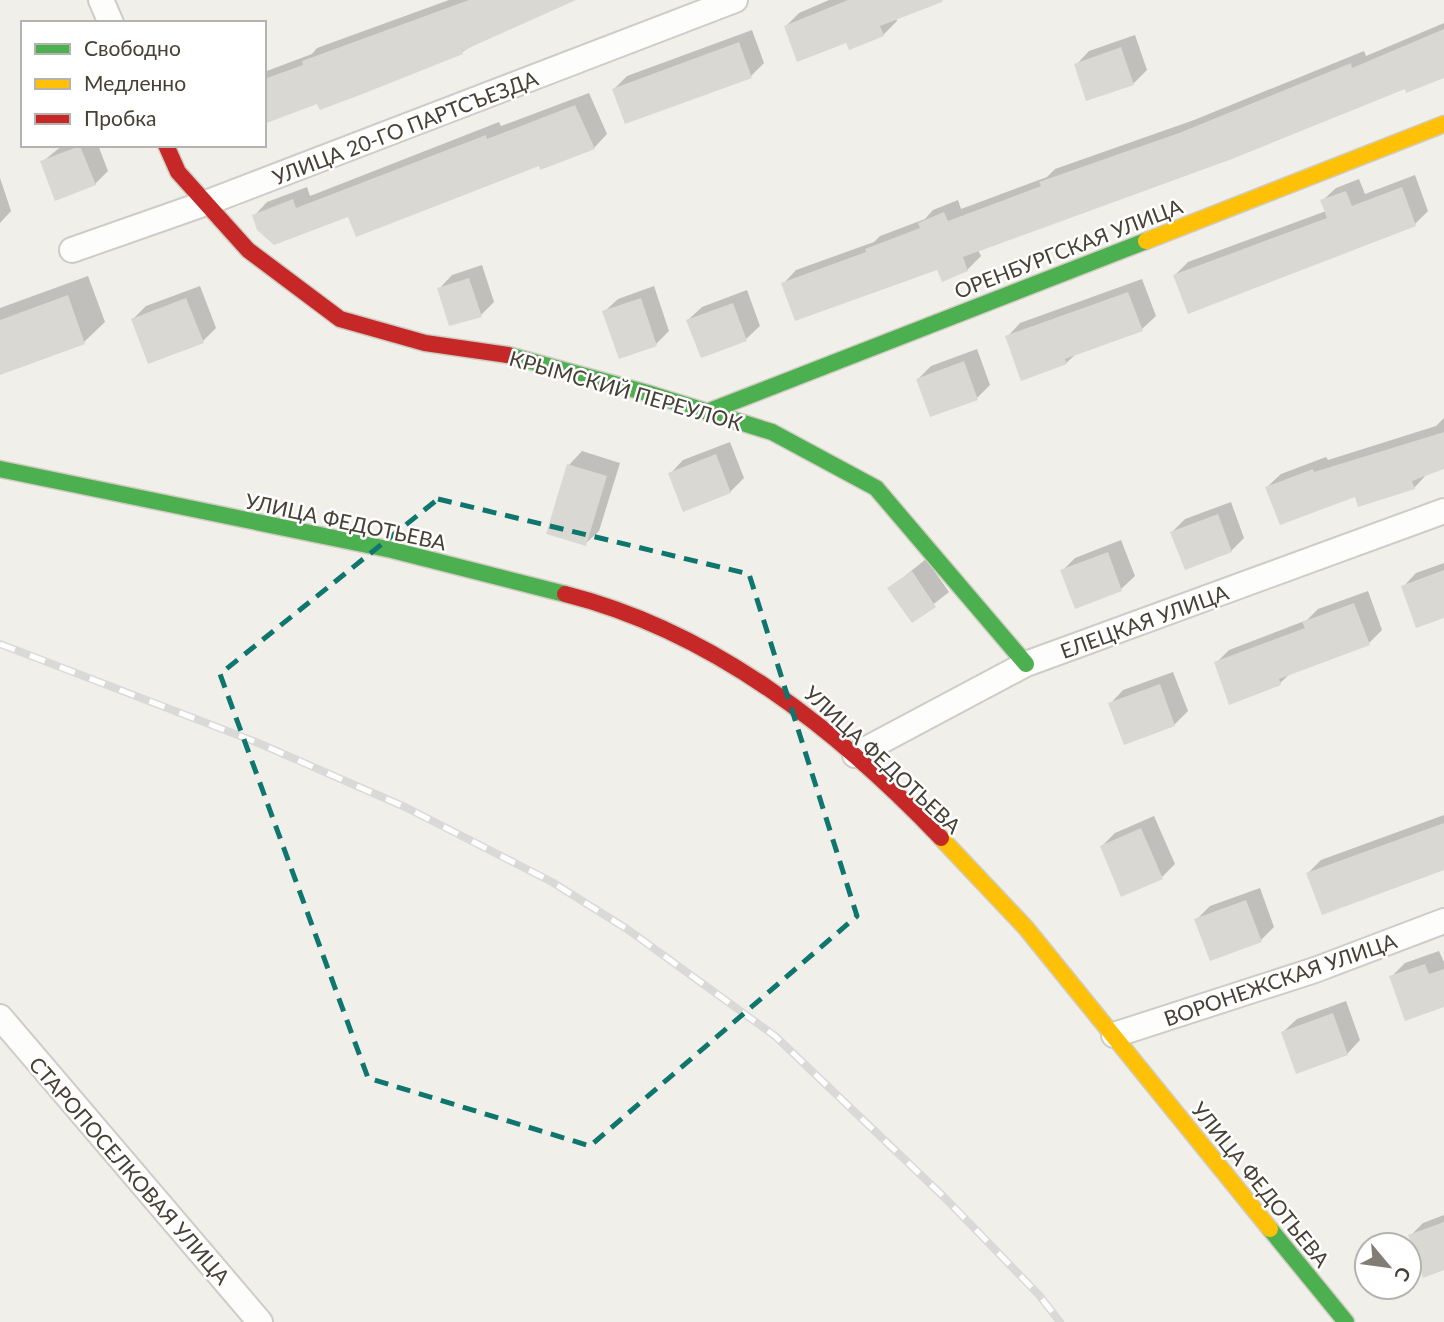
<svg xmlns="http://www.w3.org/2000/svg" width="1444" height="1322" viewBox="0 0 1444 1322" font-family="Lato,sans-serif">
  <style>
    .shadow { fill: #0003 }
    .building { fill: #dad8d2 }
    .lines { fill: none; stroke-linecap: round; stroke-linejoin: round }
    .street-casing { stroke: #ceccc7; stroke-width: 28 }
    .fast-casing { stroke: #d0ccc1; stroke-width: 19 }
    .slow-casing { stroke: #d0ccc1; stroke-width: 19 }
    .jam-casing { stroke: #d0ccc1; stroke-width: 19 }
    .street { stroke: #fdfdfc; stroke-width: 24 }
    .fast { stroke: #4caf50; stroke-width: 16 }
    .slow { stroke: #ffc107; stroke-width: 16 }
    .jam { stroke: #c62828; stroke-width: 16 }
    .rail-casing { stroke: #d9d9d8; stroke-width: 8 }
    .rail { stroke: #fff; stroke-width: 5; stroke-dasharray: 16; stroke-linecap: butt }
    .marked { fill: none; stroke: #0f766e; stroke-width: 5; stroke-dasharray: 14 9; stroke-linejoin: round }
    .labels { text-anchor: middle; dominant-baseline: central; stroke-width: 5; stroke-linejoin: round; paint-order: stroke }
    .street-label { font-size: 21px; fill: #474035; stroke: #fff }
  </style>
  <rect width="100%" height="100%" fill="#f0efea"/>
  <g class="shadow">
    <path d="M 449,0 L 549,0 L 462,52 L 264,122 L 264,72 L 312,54 L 317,48 Z"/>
    <path d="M 829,0 L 943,0 L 896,18 L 897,21 L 883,35 L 847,41 L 786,26 L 799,13 Z"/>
    <path d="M 1444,23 L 1444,76 L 1406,87 L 978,250 L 981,256 L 967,270 L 938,267 L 783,284 L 796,270 L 874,242 L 880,236 L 925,219 L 933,210 L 958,200 L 961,209 L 1047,177 L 1055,169 L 1194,120 L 1364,51 L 1366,56 Z"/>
    <path d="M 752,30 L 764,63 L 751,76 L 614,89 L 627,76 Z"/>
    <path d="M 1135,35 L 1147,70 L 1133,84 L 1076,65 L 1089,51 Z"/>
    <path d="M 589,93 L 607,134 L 594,148 L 349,215 L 254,216 L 267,202 L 307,187 L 310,196 L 499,122 L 501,126 Z"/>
    <path d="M 63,145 L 98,145 L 108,171 L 95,184 L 42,162 Z"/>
    <path d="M 1415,175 L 1428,211 L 1415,224 L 1175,275 L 1188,262 L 1326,211 L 1322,201 L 1336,188 L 1359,179 L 1365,194 Z"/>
    <path d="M 0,178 L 11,211 L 0,223 Z"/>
    <path d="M 482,265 L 494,302 L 481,315 L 439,289 L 452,275 Z"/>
    <path d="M 88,276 L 105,322 L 84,342 L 0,373 L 0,308 Z"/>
    <path d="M 1142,279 L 1156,316 L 1142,329 L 1076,354 L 1066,363 L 1007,337 L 1020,323 Z"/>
    <path d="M 200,286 L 216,328 L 203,341 L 133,319 L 146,306 Z"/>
    <path d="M 654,286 L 669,331 L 656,344 L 604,312 L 618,299 Z"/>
    <path d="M 747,290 L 760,326 L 746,339 L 688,320 L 702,307 Z"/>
    <path d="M 977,349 L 990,385 L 977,398 L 918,379 L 931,366 Z"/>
    <path d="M 1444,418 L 1444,467 L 1427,474 L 1414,488 L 1356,495 L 1267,487 L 1281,474 L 1326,457 L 1328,460 L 1436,426 Z"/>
    <path d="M 730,442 L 744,478 L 730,492 L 670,474 L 683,460 Z"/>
    <path d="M 582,451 L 620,463 L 599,531 L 585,544 L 569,465 Z"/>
    <path d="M 1231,502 L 1244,538 L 1231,551 L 1172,532 L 1185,519 Z"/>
    <path d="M 1121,540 L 1135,576 L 1121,589 L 1062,571 L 1075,558 Z"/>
    <path d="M 926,559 L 949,592 L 912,621 L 890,588 Z"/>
    <path d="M 1444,563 L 1444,616 L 1403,587 L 1416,573 Z"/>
    <path d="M 1368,591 L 1382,630 L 1369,643 L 1291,673 L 1280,683 L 1216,663 L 1229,650 L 1307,620 L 1318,609 Z"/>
    <path d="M 1173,672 L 1188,711 L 1174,725 L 1110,704 L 1123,690 Z"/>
    <path d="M 1444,815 L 1444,868 L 1308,873 L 1321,860 Z"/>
    <path d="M 1154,816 L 1175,864 L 1162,877 L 1102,846 L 1115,833 Z"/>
    <path d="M 1260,888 L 1274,927 L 1261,940 L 1196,920 L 1210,906 Z"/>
    <path d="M 1439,951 L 1444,962 L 1444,1005 L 1391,977 L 1405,963 Z"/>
    <path d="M 1346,1001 L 1360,1040 L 1347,1054 L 1283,1032 L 1297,1019 Z"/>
    <path d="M 1444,1215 L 1444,1268 L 1410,1236 L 1423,1223 Z"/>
  </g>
  <g class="building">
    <path d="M 469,0 L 576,0 L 462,51 L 463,54 L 365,93 L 320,110 L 317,104 L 264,124 L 264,79 L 303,65 L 302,61 Z"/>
    <path d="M 848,0 L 942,0 L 942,2 L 880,26 L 884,36 L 849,50 L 846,43 L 797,62 L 784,26 Z"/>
    <path d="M 1444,29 L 1444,78 L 1406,93 L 1405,89 L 1232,159 L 963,257 L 968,271 L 942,282 L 937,270 L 795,321 L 781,283 L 866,252 L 865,249 L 920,228 L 918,223 L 944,212 L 948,221 L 1041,186 L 1039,182 L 1179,133 L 1351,63 L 1352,68 Z"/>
    <path d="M 739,42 L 752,78 L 625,124 L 612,89 Z"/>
    <path d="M 1121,47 L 1134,85 L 1086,101 L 1074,64 Z"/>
    <path d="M 575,105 L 595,149 L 540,170 L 539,166 L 356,237 L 348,217 L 274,245 L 257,230 L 252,215 L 293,199 L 296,208 L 486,135 L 487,139 Z"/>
    <path d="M 80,146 L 96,185 L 55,201 L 40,161 Z"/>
    <path d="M 1402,187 L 1416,226 L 1188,314 L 1173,275 L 1327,218 L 1320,200 L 1346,191 L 1352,206 Z"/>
    <path d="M 469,278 L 482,317 L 449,326 L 437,288 Z"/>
    <path d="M 1128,292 L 1143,331 L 1065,359 L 1067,364 L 1021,381 L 1005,336 Z"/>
    <path d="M 68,295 L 85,344 L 0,375 L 0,320 Z"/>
    <path d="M 186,298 L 204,343 L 148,364 L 131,319 Z"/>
    <path d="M 641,298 L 657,346 L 619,359 L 602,311 Z"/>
    <path d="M 733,303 L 747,341 L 701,358 L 686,320 Z"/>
    <path d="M 964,361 L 978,400 L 930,417 L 916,379 Z"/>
    <path d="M 1444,432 L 1444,469 L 1412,481 L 1415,489 L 1358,507 L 1355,497 L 1280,525 L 1265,487 L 1313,469 L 1314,472 Z"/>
    <path d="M 716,454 L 731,493 L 683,512 L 668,473 Z"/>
    <path d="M 567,464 L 607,476 L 586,546 L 546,534 Z"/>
    <path d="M 1218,514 L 1232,552 L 1185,570 L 1170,532 Z"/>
    <path d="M 1108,552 L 1122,591 L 1075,609 L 1060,570 Z"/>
    <path d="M 1444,570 L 1444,618 L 1416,628 L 1401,586 Z"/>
    <path d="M 912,571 L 936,607 L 912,623 L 887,588 Z"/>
    <path d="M 1354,603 L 1370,645 L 1279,679 L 1281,685 L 1229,705 L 1214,662 L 1305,628 L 1302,622 Z"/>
    <path d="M 1160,684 L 1175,726 L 1124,745 L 1108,703 Z"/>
    <path d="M 1444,823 L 1444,870 L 1322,915 L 1306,873 Z"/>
    <path d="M 1141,828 L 1163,879 L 1121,897 L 1100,846 Z"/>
    <path d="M 1246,900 L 1262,942 L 1210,961 L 1194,919 Z"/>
    <path d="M 1425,964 L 1429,974 L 1444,969 L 1444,1007 L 1405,1021 L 1389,976 Z"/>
    <path d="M 1333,1013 L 1348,1055 L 1296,1074 L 1281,1032 Z"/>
    <path d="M 1444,1222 L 1444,1270 L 1423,1278 L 1408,1235 Z"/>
  </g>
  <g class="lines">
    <g class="street-casing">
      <g id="street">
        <path d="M 101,0 L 111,23"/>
        <path d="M 72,250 L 206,203 L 735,0"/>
        <path d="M 855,755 L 1026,664 L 1444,511"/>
        <path d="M 0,1017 L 260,1322"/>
        <path d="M 1114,1035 L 1315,970 L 1444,921"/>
      </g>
    </g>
    <g class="fast-casing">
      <g id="fast">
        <path d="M 508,355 L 647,393 L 772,432 L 876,488 L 1026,664"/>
        <path d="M 707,412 L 1146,241"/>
        <path d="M 0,469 L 392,550 L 565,594"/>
        <path d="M 1270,1229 L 1346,1322"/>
      </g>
    </g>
    <g class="slow-casing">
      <g id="slow">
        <path d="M 1146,241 L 1444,124"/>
        <path d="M 941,838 L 1026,928 L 1270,1229"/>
      </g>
    </g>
    <g class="jam-casing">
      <g id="jam">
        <path d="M 166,145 L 178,172 L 248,250 L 340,319 L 425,343 L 508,355"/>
        <path d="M 565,594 C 712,631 837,729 941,838"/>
      </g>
    </g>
    <use href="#street" class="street"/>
    <use href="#fast" class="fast"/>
    <use href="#slow" class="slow"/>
    <use href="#jam" class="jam"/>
    <g class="rail-casing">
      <path id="rail" d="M 0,644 L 256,742 L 405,807 L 552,882 L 627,929 L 775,1036 L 944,1197 L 1039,1295 L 1060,1322"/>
    </g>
    <use href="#rail" class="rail"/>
  </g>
  <path class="marked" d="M 438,499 L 749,574 L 857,916 L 590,1146 L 368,1078 L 220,674 Z"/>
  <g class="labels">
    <g class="street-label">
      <text transform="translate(405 127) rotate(-21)">УЛИЦА 20-ГО ПАРТСЪЕЗДА</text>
      <text transform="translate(1068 248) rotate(-21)">ОРЕНБУРГСКАЯ УЛИЦА</text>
      <text transform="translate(626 390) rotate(16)">КРЫМСКИЙ ПЕРЕУЛОК</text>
      <text transform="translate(346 521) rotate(12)">УЛИЦА ФЕДОТЬЕВА</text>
      <text transform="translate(1144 621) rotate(-20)">ЕЛЕЦКАЯ УЛИЦА</text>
      <text transform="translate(883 759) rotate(43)">УЛИЦА ФЕДОТЬЕВА</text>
      <text transform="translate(1280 979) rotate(-19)">ВОРОНЕЖСКАЯ УЛИЦА</text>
      <text transform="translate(130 1170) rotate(49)">СТАРОПОСЕЛКОВАЯ УЛИЦА</text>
      <text transform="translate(1261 1184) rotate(51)">УЛИЦА ФЕДОТЬЕВА</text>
    </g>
  </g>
  <rect x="21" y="21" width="245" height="126" fill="#ffffff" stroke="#b5b3ae" stroke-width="2"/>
  <rect x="35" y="44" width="35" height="10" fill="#4caf50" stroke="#b5b3ae" stroke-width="2"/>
  <text x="84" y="56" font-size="21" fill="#474035">Свободно</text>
  <rect x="35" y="79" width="35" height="10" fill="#ffc107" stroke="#b5b3ae" stroke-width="2"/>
  <text x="84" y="91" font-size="21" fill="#474035">Медленно</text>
  <rect x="35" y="114" width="35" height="10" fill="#c62828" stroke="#b5b3ae" stroke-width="2"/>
  <text x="84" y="126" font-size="21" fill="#474035">Пробка</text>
  <g transform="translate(1388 1266) rotate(119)"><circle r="33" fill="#ffffff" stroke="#b5b3ae" stroke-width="2"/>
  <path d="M0-5L12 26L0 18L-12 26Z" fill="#827d74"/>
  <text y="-10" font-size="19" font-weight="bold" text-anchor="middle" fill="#474035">С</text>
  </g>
</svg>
